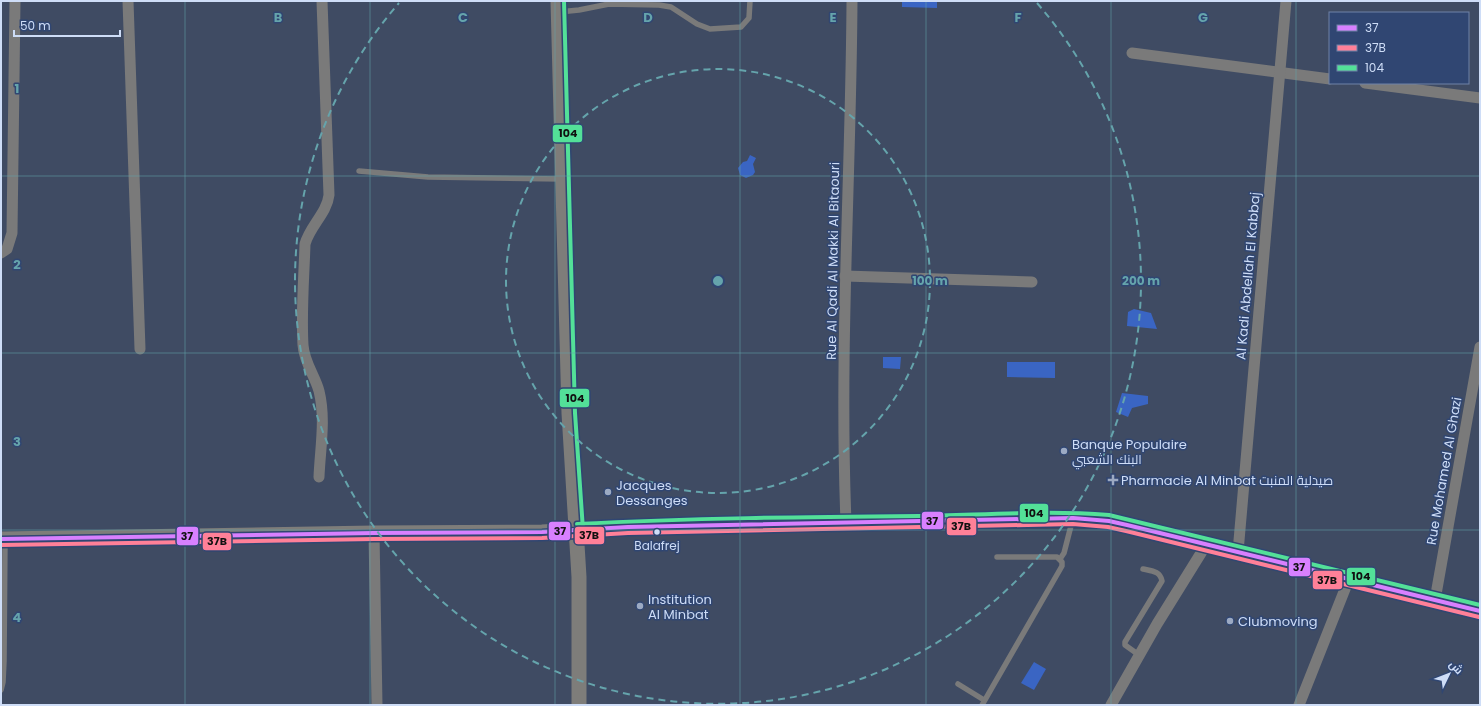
<svg xmlns="http://www.w3.org/2000/svg" width="1481" height="706" viewBox="0 0 1481 706" font-family="Poppins,Cairo,sans-serif">
  <style>
    .water { fill: #3a65c3 }
    .lines { fill: none; stroke-linecap: round; stroke-linejoin: round }
    .service { stroke: #7a7a7a; stroke-width: 5.5 }
    .minor { stroke: #7a7a7a; stroke-width: 11 }
    .secondary { stroke: #7e7d7a; stroke-width: 15 }
    .bus-1-casing { stroke: #304672; stroke-width: 7 }
    .bus-2-casing { stroke: #304672; stroke-width: 7 }
    .bus-3-casing { stroke: #304672; stroke-width: 7 }
    .bus-1 { stroke: #d880ff; stroke-width: 4 }
    .bus-2 { stroke: #ff8098; stroke-width: 4 }
    .bus-3 { stroke: #53e098; stroke-width: 4 }
    .grid { fill: none; stroke: #65a4ac; stroke-width: 1; stroke-opacity: 0.55 }
    .ring { fill: none; stroke: #65a4ac; stroke-width: 2; stroke-dasharray: 7 5 }
    .poi-dot { fill: #9caac3; stroke: #304672; stroke-width: 1.5 }
    .bus-dot { fill: #ceddf7; stroke: #304672; stroke-width: 1.5 }
    .labels { text-anchor: middle; dominant-baseline: central; stroke-width: 3; stroke-linejoin: round; paint-order: stroke }
    .bus-label { font-size: 12px; fill: #ceddf7; stroke: #304672 }
    .street-label { font-size: 13px; fill: #ceddf7; stroke: #304672 }
    .poi-label { font-size: 13px; fill: #ceddf7; stroke: #304672; text-anchor: start }
    .grid-label { font-size: 13px; text-anchor: middle; font-weight: bold; fill: #65a4ac; stroke: #304672; stroke-width: 3; stroke-linejoin: round; paint-order: stroke }
    .centre { fill: #65a4ac; stroke: #304672; stroke-width: 2 }
    .ring-label { font-size: 12px; text-anchor: middle; font-weight: bold; fill: #65a4ac; stroke: #304672; stroke-width: 3; stroke-linejoin: round; paint-order: stroke }
    .line-badge { stroke: #304672; stroke-width: 1.5 }
    .pale-badge-label { font-size: 11px; text-anchor: middle; font-weight: bold; fill: #111 }
  </style>
  <rect width="100%" height="100%" fill="#3f4b63"/>
  <g class="water">
    <path d="M 902,1 L 937,1 L 937,8 L 902,7 Z"/>
    <path d="M 750,155 L 756,158 L 753,164 L 755,172 L 753,175 L 746,178 L 740,175 L 738,168 L 743,162 L 747,161 Z"/>
    <path d="M 1134,309 L 1151,313 L 1157,329 L 1127,326 L 1128,312 Z"/>
    <path d="M 883,357 L 901,357 L 900,369 L 883,368 Z"/>
    <path d="M 1007,362 L 1055,362 L 1055,378 L 1007,377 Z"/>
    <path d="M 1122,393 L 1148,396 L 1148,404 L 1132,408 L 1128,417 L 1116,412 Z"/>
    <path d="M 1034,662 L 1046,669 L 1034,690 L 1021,683 Z"/>
  </g>
  <g class="lines">
    <g class="service">
      <path d="M 559,12 L 579,10 L 609,4 L 659,5 L 671,7 L 697,24 L 710,29 L 741,27 L 749,18 L 750,1"/>
      <path d="M 359,171 L 428,177 L 562,179"/>
      <path d="M 1060,559 L 1064,553 L 1073,518"/>
      <path d="M 1139,655 L 1125,645 L 1125,642 L 1162,581 C 1160,571 1152,571 1143,569"/>
      <path d="M 958,684 L 984,700"/>
      <path d="M 1,690 L 3,682 L 4,661 L 5,540"/>
      <path d="M 982,705 L 1062,566 L 1062,562 L 1057,557 L 997,557"/>
    </g>
    <g class="minor">
      <path d="M 128,1 L 140,349"/>
      <path d="M 1132,53 L 1330,79"/>
      <path d="M 1365,83 L 1480,98"/>
      <path d="M 1,253 L 7,249 L 12,233 L 15,1"/>
      <path d="M 845,276 L 1032,282"/>
      <path d="M 319,477 C 320,450 326,419 319,391 C 315,376 304,362 303,345 C 301,312 304,277 305,244 C 310,226 327,213 329,195 L 322,1"/>
      <path d="M 846,522 C 839,348 851,175 852,1"/>
      <path d="M 374,533 L 377,705"/>
      <path d="M 1238,552 L 1286,1"/>
      <path d="M 1435,600 L 1480,347"/>
      <path d="M 1111,705 L 1157,624 L 1206,545"/>
      <path d="M 1299,705 L 1349,579"/>
    </g>
    <g class="secondary">
      <path d="M 558,1 L 569,413 L 579,577 L 579,705"/>
      <path d="M 1,539 L 374,533 L 542,532 L 628,527 L 1073,518 L 1109,521 L 1127,525 L 1480,611"/>
    </g>
    <g class="bus-1-casing">
      <path id="bus-1" d="M 1,539 L 374,533 L 542,532 L 628,527 L 1073,518 L 1109,521 L 1127,525 L 1480,611"/>
    </g>
    <g class="bus-2-casing">
      <path id="bus-2" d="M 1,545 L 374,539 L 542,538 L 628,533 L 1073,524 L 1108,527 L 1126,531 L 1479,617"/>
    </g>
    <g class="bus-3-casing">
      <g id="bus-3">
        <path d="M 564,1 L 575,413 L 583,530"/>
        <path d="M 577,524 C 691,518 805,517 919,516 C 982,515 1046,510 1109,515 L 1480,605"/>
      </g>
    </g>
    <use href="#bus-1" class="bus-1"/>
    <use href="#bus-2" class="bus-2"/>
    <use href="#bus-3" class="bus-3"/>
  </g>
  <path class="grid" d="M 185,1 L 185,705M 370,1 L 370,705M 555,1 L 555,705M 740,1 L 740,705M 926,1 L 926,705M 1111,1 L 1111,705M 1296,1 L 1296,705M 1,176 L 1480,176M 1,353 L 1480,353M 1,530 L 1480,530"/>
  <g class="ring">
    <circle cx="718" cy="281" r="212"/>
    <path d="M1037 3A423 423 0 1 1 399 3"/>
  </g>
  <g class="poi-dot">
    <circle cx="1064" cy="451" r="4"/>
    <path d="M1111 474h4v4h4v4h-4v4h-4v-4h-4v-4h4z"/>
    <circle cx="608" cy="492" r="4"/>
    <circle cx="640" cy="606" r="4"/>
    <circle cx="1230" cy="621" r="4"/>
  </g>
  <circle class="bus-dot" cx="657" cy="532" r="3.5"/>
  <g class="labels">
    <g class="bus-label">
      <text x="657" y="545">Balafrej</text>
    </g>
    <g class="street-label">
      <text transform="translate(833 261) rotate(-89)">Rue Al Qadi Al Makki Al Bitaouri</text>
      <text transform="translate(1248 276) rotate(-85)">Al Kadi Abdellah El Kabbaj</text>
      <text transform="translate(1444 471) rotate(-80)">Rue Mohamed Al Ghazi</text>
    </g>
    <g class="poi-label">
      <text x="1072" y="444">Banque Populaire<tspan x="1072" dy="15">البنك الشعبي</tspan></text>
      <text x="1121" y="480">Pharmacie Al Minbat صيدلية المنبت</text>
      <text x="616" y="485">Jacques<tspan x="616" dy="15">Dessanges</tspan></text>
      <text x="648" y="599">Institution<tspan x="648" dy="15">Al Minbat</tspan></text>
      <text x="1238" y="621">Clubmoving</text>
    </g>
  </g>
  <g class="grid-label">
    <text x="278" y="22">B</text>
    <text x="463" y="22">C</text>
    <text x="648" y="22">D</text>
    <text x="833" y="22">E</text>
    <text x="1018" y="22">F</text>
    <text x="1203" y="22">G</text>
    <text x="17" y="93">1</text>
    <text x="17" y="269">2</text>
    <text x="17" y="446">3</text>
    <text x="17" y="622">4</text>
  </g>
  <circle cx="718" cy="281" r="6" class="centre"/>
  <g class="ring-label">
    <text x="930" y="285">100 m</text>
    <text x="1141" y="285">200 m</text>
  </g>
  <g class="line-badge">
    <rect x="552" y="124" width="31" height="19" rx="4" fill="#53e098"/>
    <rect x="559" y="388" width="31" height="20" rx="4" fill="#53e098"/>
    <rect x="1019" y="503" width="30" height="20" rx="4" fill="#53e098"/>
    <rect x="921" y="511" width="23" height="19" rx="4" fill="#d880ff"/>
    <rect x="946" y="517" width="31" height="19" rx="4" fill="#ff8098"/>
    <rect x="548" y="521" width="23" height="20" rx="4" fill="#d880ff"/>
    <rect x="574" y="526" width="31" height="19" rx="4" fill="#ff8098"/>
    <rect x="176" y="526" width="23" height="20" rx="4" fill="#d880ff"/>
    <rect x="202" y="532" width="30" height="19" rx="4" fill="#ff8098"/>
    <rect x="1288" y="557" width="23" height="20" rx="4" fill="#d880ff"/>
    <rect x="1346" y="567" width="30" height="19" rx="4" fill="#53e098"/>
    <rect x="1312" y="570" width="31" height="20" rx="4" fill="#ff8098"/>
  </g>
  <g class="pale-badge-label">
    <text x="568" y="137">104</text>
    <text x="575" y="402">104</text>
    <text x="1034" y="517">104</text>
    <text x="932" y="525">37</text>
    <text x="961" y="530">37B</text>
    <text x="560" y="535">37</text>
    <text x="589" y="539">37B</text>
    <text x="187" y="540">37</text>
    <text x="217" y="545">37B</text>
    <text x="1299" y="571">37</text>
    <text x="1361" y="580">104</text>
    <text x="1327" y="584">37B</text>
  </g>
  <rect width="1481" height="706" fill="none" stroke="#ceddf7" stroke-width="4"/>
  <rect x="1329" y="12" width="140" height="72" fill="#304672" stroke="#6f82a7"/>
  <rect x="1337" y="25" width="20" height="6" fill="#d880ff" stroke="#6f82a7"/>
  <text x="1365" y="32" font-size="12" fill="#ceddf7">37</text>
  <rect x="1337" y="45" width="20" height="6" fill="#ff8098" stroke="#6f82a7"/>
  <text x="1365" y="52" font-size="12" fill="#ceddf7">37B</text>
  <rect x="1337" y="65" width="20" height="6" fill="#53e098" stroke="#6f82a7"/>
  <text x="1365" y="72" font-size="12" fill="#ceddf7">104</text>
  <g transform="translate(1449 674) rotate(47)" stroke="#304672" stroke-width="3" paint-order="stroke">
  <path d="M0-3L7 15L0 10L-7 15Z" fill="#ceddf7"/>
  <text y="-6" font-size="11" font-weight="bold" text-anchor="middle" fill="#ceddf7">ش</text>
  </g>
  <path d="M14 30v6h106v-6" fill="none" stroke="#ceddf7" stroke-width="2"/>
  <text x="20" y="30" font-size="12" fill="#ceddf7" stroke="#304672" stroke-width="3" paint-order="stroke">50 m</text>
</svg>
